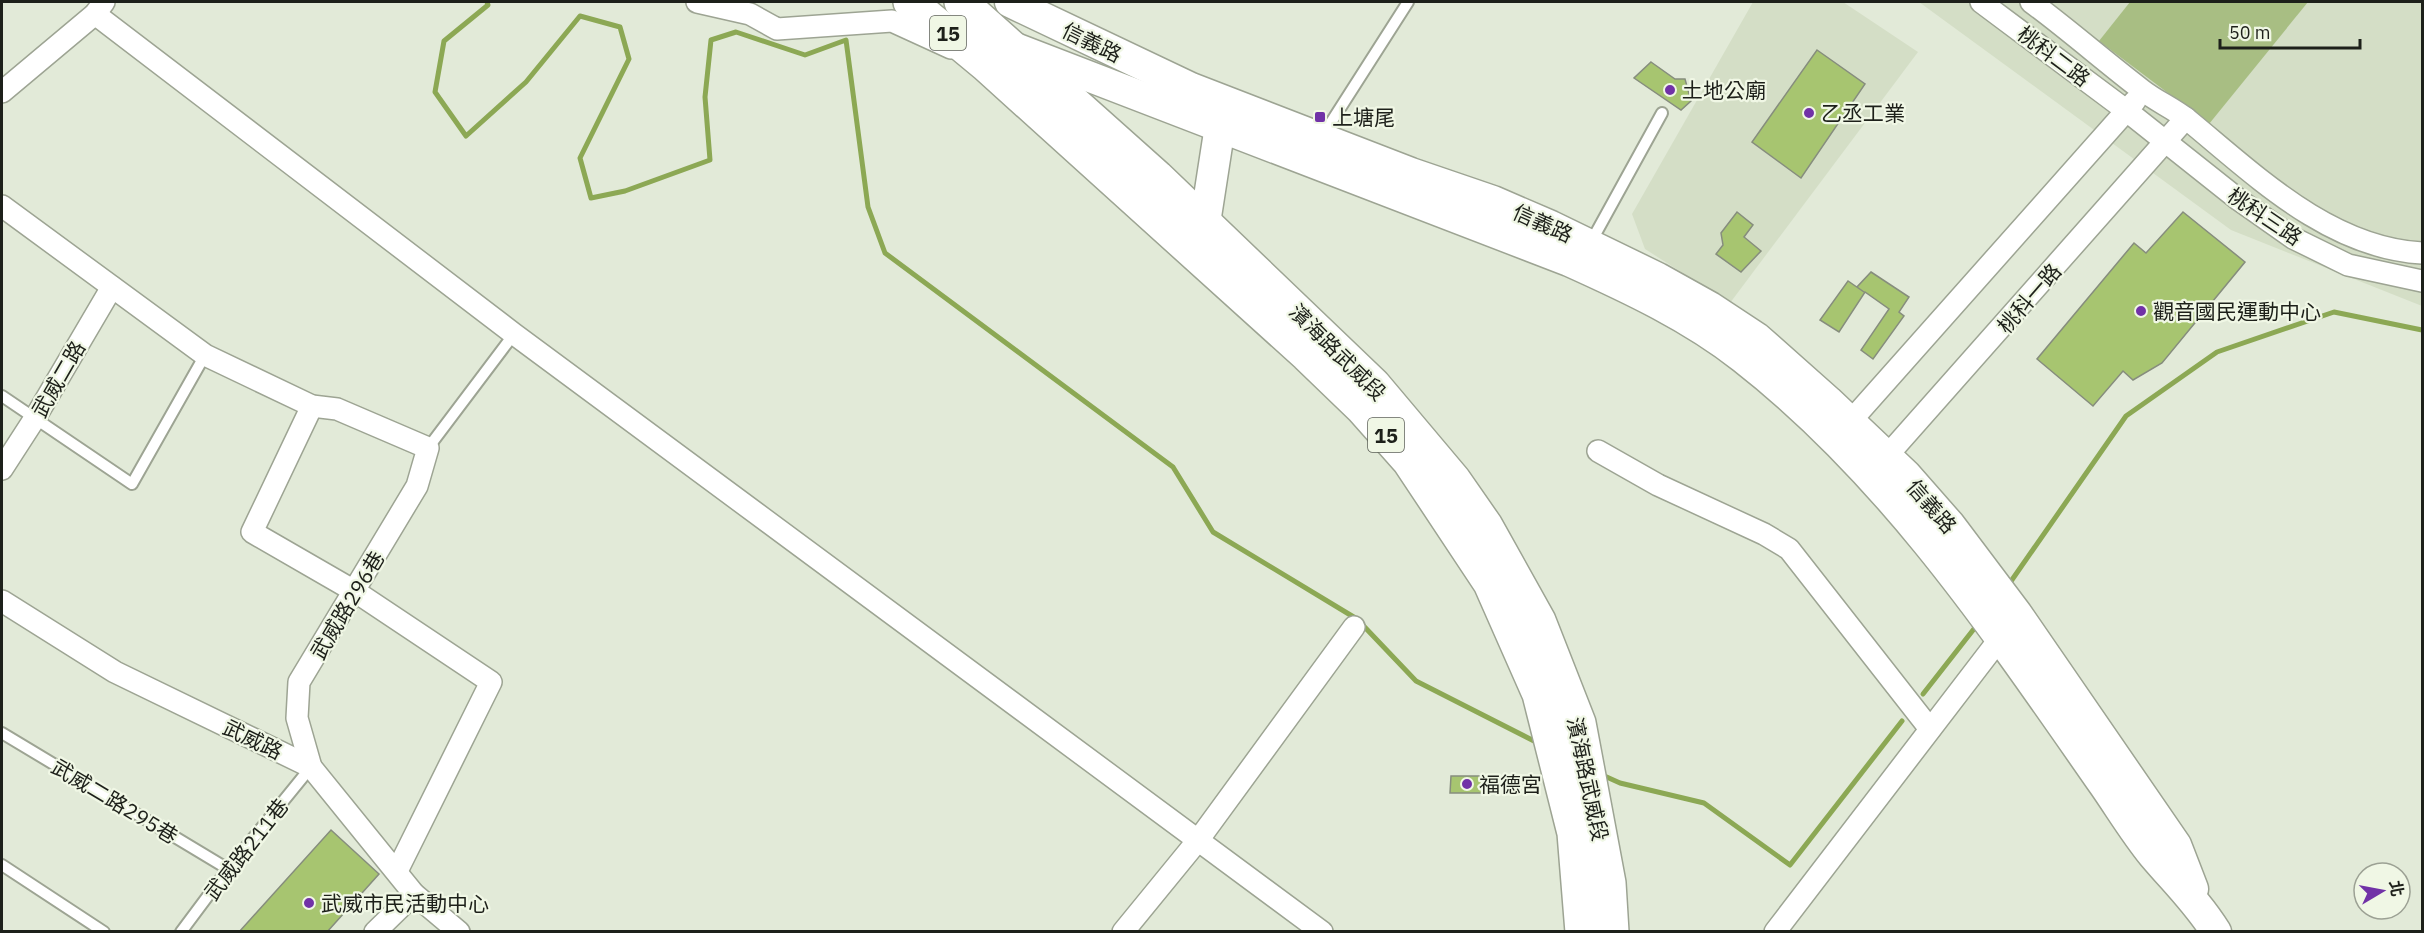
<svg xmlns="http://www.w3.org/2000/svg" width="2424" height="933" viewBox="0 0 2424 933" font-family="'IBM Plex Sans','Noto Sans TC',sans-serif">
  <style>
    .built { fill: #d4dec6 }
    .green { fill: #a8be83 }
    .lines { fill: none; stroke-linecap: round; stroke-linejoin: round }
    .stream { stroke: #8ca854; stroke-width: 5 }
    .building { fill: #a7c570; stroke: #868d7d; stroke-width: 1.5 }
    .lane-casing { stroke: #9da493; stroke-width: 14 }
    .street-casing { stroke: #9da493; stroke-width: 24 }
    .secondary-casing { stroke: #9da493; stroke-width: 33 }
    .primary-casing { stroke: #9da493; stroke-width: 36 }
    .lane { stroke: #fff; stroke-width: 10 }
    .street { stroke: #fff; stroke-width: 21 }
    .secondary { stroke: #fff; stroke-width: 30 }
    .primary { stroke: #fff; stroke-width: 33 }
    .poi-dot { fill: #7132a7; stroke: #f0f7e5; stroke-width: 2 }
    .labels { text-anchor: middle; dominant-baseline: central; stroke-width: 4.5; stroke-linejoin: round; paint-order: stroke }
    .shield { fill: #f0f7e5; stroke: #5c6057; stroke-width: 1.5 }
    .shield-label { font-size: 20px; font-weight: bold; fill: #1d201a }
    .street-label { font-size: 21px; fill: #1d201a; stroke: #f0f7e5 }
    .poi-label { font-size: 21px; fill: #1d201a; stroke: #f0f7e5; text-anchor: start }
  </style>
  <rect width="100%" height="100%" fill="#e2ead8"/>
  <g class="built">
    <path d="M 1753,2 L 1843,2 L 1918,52 L 1730,303 L 1645,249 L 1632,214 Z"/>
    <path d="M 1919,2 L 2422,2 L 2422,306 L 2231,230 Z"/>
  </g>
  <path class="green" d="M 2130,2 L 2308,2 L 2209,124 L 2099,41 Z"/>
  <g class="lines">
    <g class="stream">
      <path d="M 487,2 L 488,5 L 444,41 L 435,92 L 466,136 L 526,82 L 580,16 L 620,27 L 629,59 L 580,158 L 591,198 L 625,191 L 710,160 L 705,97 L 711,40 L 736,32 L 805,55 L 846,40 L 868,207 L 885,253 L 1173,467 L 1213,532 L 1357,619 L 1416,681 L 1536,742"/>
      <path d="M 2007,587 L 2126,416 L 2217,352 L 2334,312 L 2422,330"/>
      <path d="M 1923,694 L 1977,625"/>
      <path d="M 1600,774 L 1620,783 L 1704,803 L 1790,865 L 1902,721"/>
    </g>
  </g>
  <g class="building">
    <path d="M 1817,50 L 1865,84 L 1801,178 L 1752,142 Z"/>
    <path d="M 1651,62 L 1675,79 L 1685,79 L 1691,101 L 1681,110 L 1634,78 Z"/>
    <path d="M 1737,212 L 1753,225 L 1744,237 L 1761,251 L 1741,272 L 1716,254 L 1723,245 L 1721,233 Z"/>
    <path d="M 2183,212 L 2245,262 L 2162,363 L 2133,380 L 2123,371 L 2093,406 L 2037,359 L 2134,243 L 2146,253 Z"/>
    <path d="M 1871,272 L 1909,297 L 1899,312 L 1904,316 L 1873,359 L 1861,350 L 1889,309 L 1865,292 L 1839,332 L 1820,320 L 1848,281 L 1864,292 L 1857,287 Z"/>
    <path d="M 1451,776 L 1484,776 L 1483,793 L 1450,793 Z"/>
    <path d="M 331,830 L 379,874 L 327,932 L 239,932 Z"/>
  </g>
  <g class="lines">
    <g class="lane-casing">
      <g id="lane">
        <path d="M 1323,135 L 1408,2"/>
        <path d="M 1591,242 L 1662,113"/>
        <path d="M 2,396 L 132,484 L 205,355"/>
        <path d="M 428,448 L 514,334"/>
        <path d="M 2,733 L 228,869"/>
        <path d="M 2,865 L 104,932"/>
        <path d="M 181,932 L 228,869 L 311,767"/>
      </g>
    </g>
    <g class="street-casing">
      <g id="street">
        <path d="M 697,2 L 750,14 L 777,29 L 892,21 L 951,48"/>
        <path d="M 1981,2 L 2127,111 L 2239,200 L 2293,238 L 2348,265 L 2422,281"/>
        <path d="M 2031,2 C 2069,30 2104,61 2142,90 C 2156,101 2173,108 2188,120 C 2255,175 2329,248 2422,253"/>
        <path d="M 95,14 L 514,334 L 1322,932"/>
        <path d="M 2,92 L 95,14 L 104,2"/>
        <path d="M 2,206 L 205,355 L 312,406 L 337,409 L 428,448 L 417,486 L 299,682 L 297,718 L 311,767"/>
        <path d="M 312,406 L 252,532 L 356,592 L 491,682 L 397,871"/>
        <path d="M 1841,432 L 2135,101"/>
        <path d="M 1598,451 L 1658,485 L 1764,534 L 1789,549 L 1930,729"/>
        <path d="M 1878,466 L 2186,118"/>
        <path d="M 2,469 L 35,418 L 112,287"/>
        <path d="M 2,601 L 115,672 L 311,767 L 414,894 L 459,932"/>
        <path d="M 375,932 L 414,894"/>
        <path d="M 1123,932 L 1199,839 L 1354,627"/>
        <path d="M 1775,932 L 2001,637"/>
      </g>
    </g>
    <g class="secondary-casing">
      <g id="secondary">
        <path d="M 1010,2 L 1191,88 L 1411,173 L 1493,201 L 1551,226 L 1658,278 L 1710,307 L 1757,338 L 1828,401 L 1906,475 L 1950,525 L 2017,614 L 2176,845 L 2193,889"/>
        <path d="M 1015,48 L 1569,261 C 1629,288 1691,317 1743,358 C 1892,474 1997,632 2104,785 C 2120,808 2135,833 2153,855 C 2175,881 2198,903 2216,932"/>
        <path d="M 1205,223 L 1220,126"/>
      </g>
    </g>
    <g class="primary-casing">
      <g id="primary">
        <path d="M 910,2 L 986,65 L 1307,355 L 1362,408 L 1409,461 L 1490,583 L 1539,694 L 1574,833 L 1582,932"/>
        <path d="M 961,2 L 1157,177 L 1374,385 L 1454,480 L 1486,526 L 1539,621 L 1579,723 L 1609,883 L 1612,932"/>
      </g>
    </g>
    <use href="#lane" class="lane"/>
    <use href="#street" class="street"/>
    <use href="#secondary" class="secondary"/>
    <use href="#primary" class="primary"/>
  </g>
  <g class="poi-dot">
    <circle cx="1670" cy="90" r="6"/>
    <circle cx="1809" cy="113" r="6"/>
    <rect x="1314" y="111" width="12" height="12" rx="3"/>
    <circle cx="2141" cy="311" r="6"/>
    <circle cx="1467" cy="784" r="6"/>
    <circle cx="309" cy="903" r="6"/>
  </g>
  <g class="labels">
    <g class="shield">
      <rect x="930" y="16" width="36" height="34" rx="4.5"/>
      <rect x="1368" y="418" width="36" height="34" rx="4.5"/>
    </g>
    <g class="shield-label">
      <text x="948" y="33">15</text>
      <text x="1386" y="435">15</text>
    </g>
    <g class="street-label">
      <text transform="translate(1092 42) rotate(26)">信義路</text>
      <text transform="translate(2054 56) rotate(37)">桃科二路</text>
      <text transform="translate(2265 216) rotate(34)">桃科三路</text>
      <text transform="translate(1543 223) rotate(24)">信義路</text>
      <text transform="translate(2029 298) rotate(-49)">桃科一路</text>
      <text transform="translate(1338 352) rotate(45)">濱海路武威段</text>
      <text transform="translate(58 379) rotate(-60)">武威二路</text>
      <text transform="translate(1932 506) rotate(49)">信義路</text>
      <text transform="translate(347 605) rotate(-59)">武威路296巷</text>
      <text transform="translate(253 739) rotate(26)">武威路</text>
      <text transform="translate(1588 779) rotate(78)">濱海路武威段</text>
      <text transform="translate(115 801) rotate(31)">武威二路295巷</text>
      <text transform="translate(246 849) rotate(-52)">武威路211巷</text>
    </g>
    <g class="poi-label">
      <text x="1682" y="90">土地公廟</text>
      <text x="1821" y="113">乙丞工業</text>
      <text x="1332" y="117">上塘尾</text>
      <text x="2153" y="311">觀音國民運動中心</text>
      <text x="1479" y="784">福德宮</text>
      <text x="321" y="903">武威市民活動中心</text>
    </g>
  </g>
  <rect width="2424" height="933" fill="none" stroke="#1d201a" stroke-width="6"/>
  <g transform="translate(2382 891) rotate(80)"><circle r="28" fill="#f0f7e5" stroke="#9ca194" stroke-width="1.5"/>
  <path d="M0-4.5L10 22L0 15L-10 22Z" fill="#7132a7"/>
  <text y="-9" font-size="16" font-weight="bold" text-anchor="middle" fill="#1d201a">北</text>
  </g>
  <path d="M2220 39v9h140v-9" fill="none" stroke="#1d201a" stroke-width="3"/>
  <text x="2229" y="39" font-size="18" fill="#1d201a" stroke="#f0f7e5" stroke-width="4.5" paint-order="stroke">50 m</text>
</svg>
